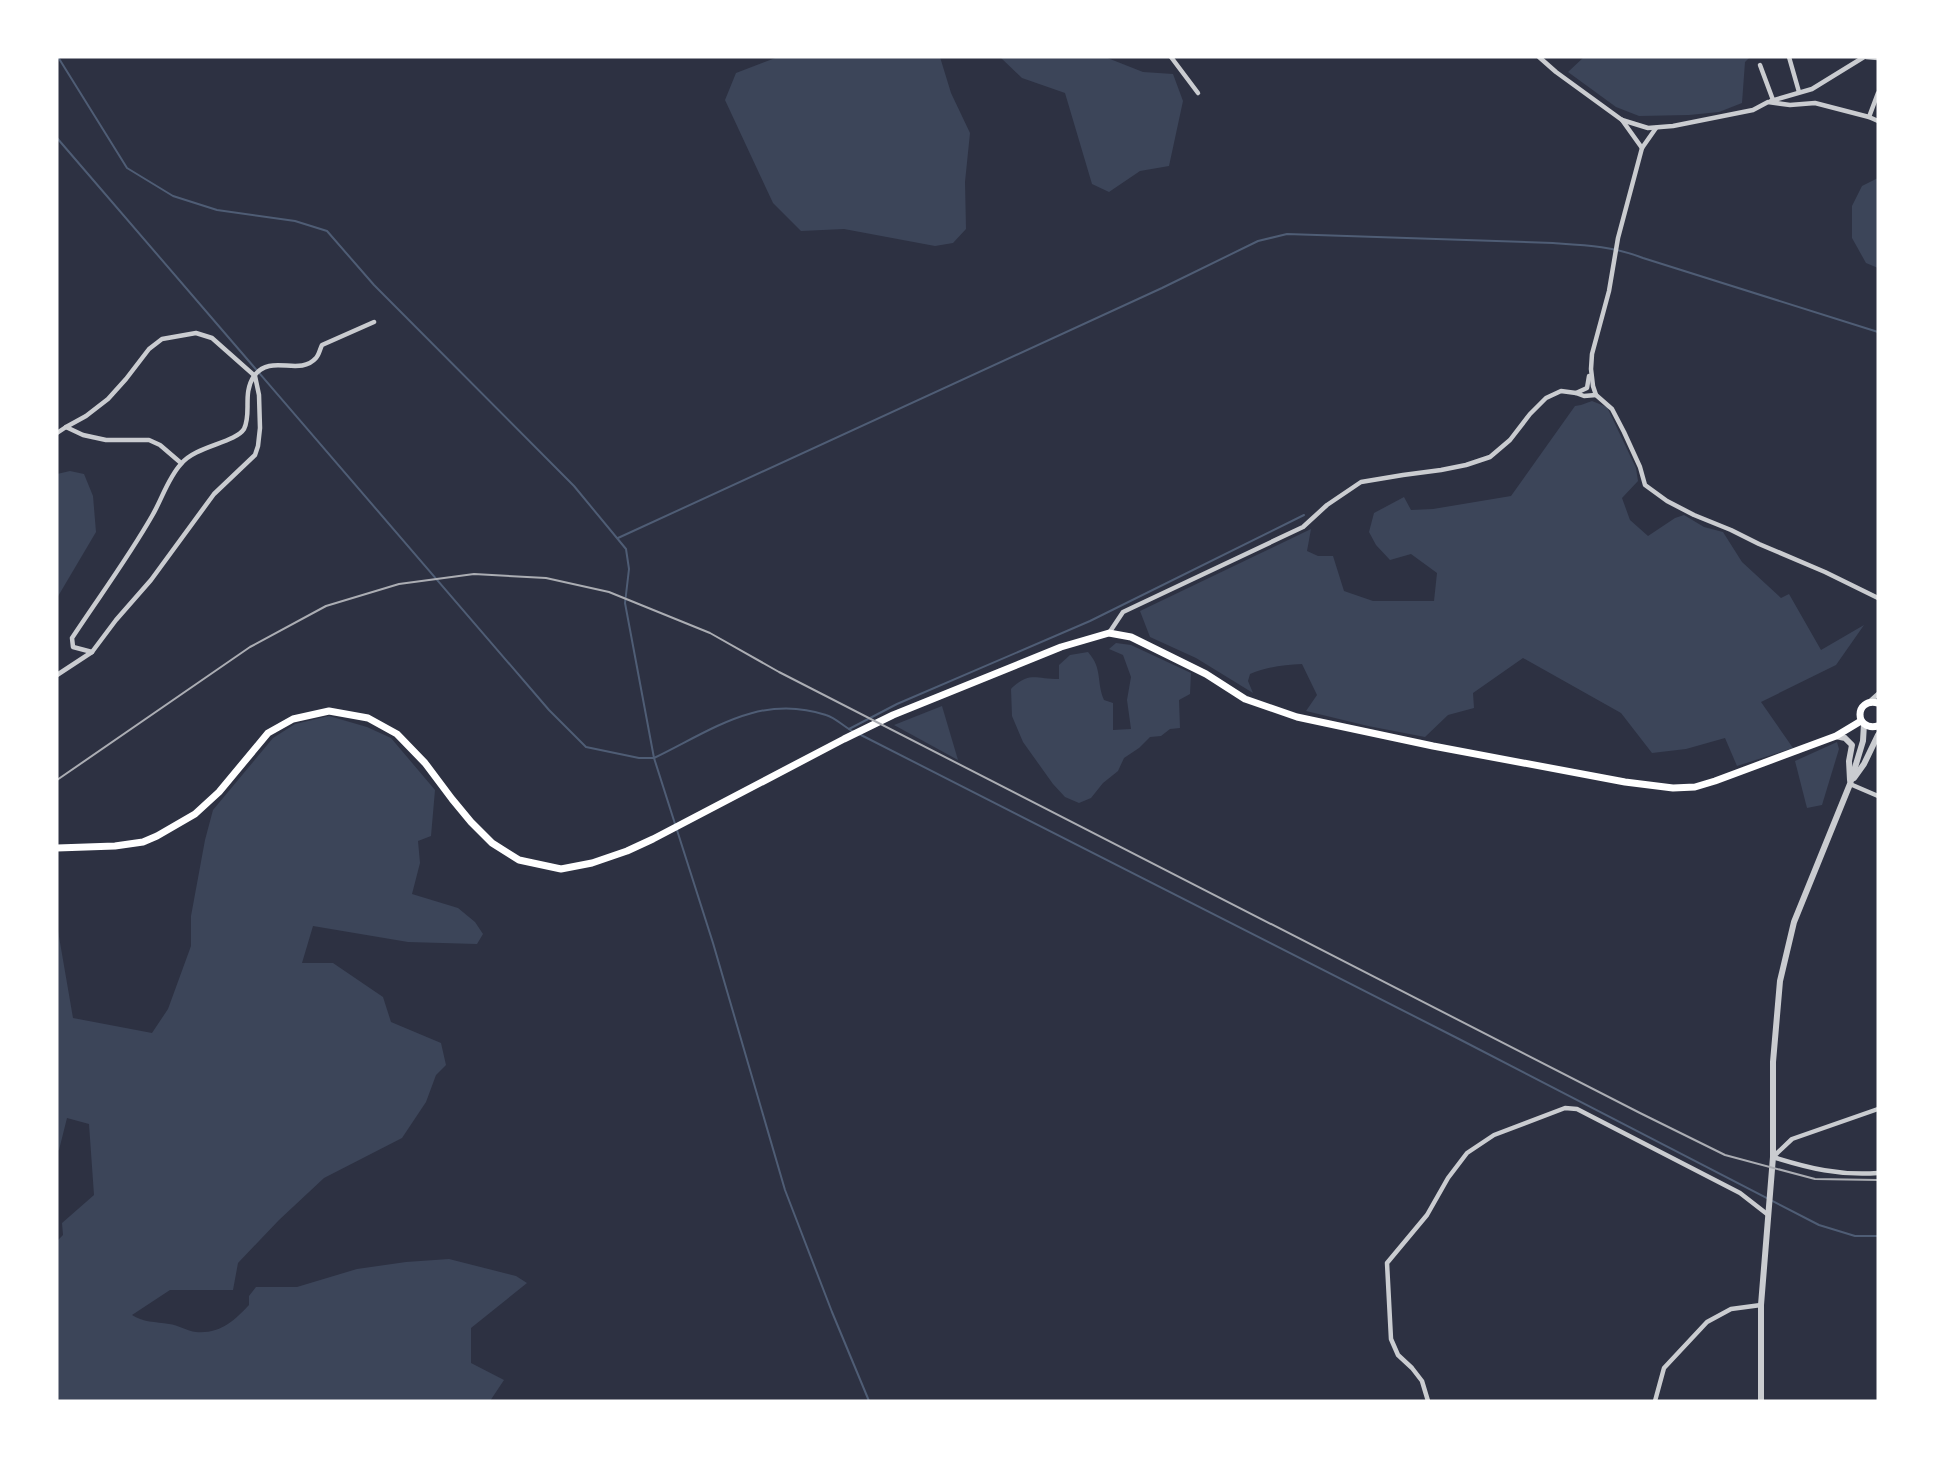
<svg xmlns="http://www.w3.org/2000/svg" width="1935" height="1458" viewBox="0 0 1935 1458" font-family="'Golos Text',sans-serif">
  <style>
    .green { fill: #3c4559 }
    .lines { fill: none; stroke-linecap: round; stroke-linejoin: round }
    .stream { stroke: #4f5d75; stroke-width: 2 }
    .minor { stroke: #caccd0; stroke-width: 4.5 }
    .tertiary { stroke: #caccd0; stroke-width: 6 }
    .secondary { stroke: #fff; stroke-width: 7 }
    .rail { stroke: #abadb3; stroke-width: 2 }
  </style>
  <rect width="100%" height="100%" fill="#2d3142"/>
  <g class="green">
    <path d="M 778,57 L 940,57 L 951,93 L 970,133 L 965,182 L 966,229 L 953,243 L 935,246 L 844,229 L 801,231 L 773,203 L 725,100 L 736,73 Z"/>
    <path d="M 1000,57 L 1105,57 L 1143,72 L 1173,74 L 1183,101 L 1169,166 L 1140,171 L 1109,192 L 1092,184 L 1065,93 L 1022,78 Z"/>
    <path d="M 1584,57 L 1750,57 L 1745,62 L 1742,103 L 1719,112 L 1689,115 L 1639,116 L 1616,107 L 1568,72 Z"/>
    <path d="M 1878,178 L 1878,268 L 1866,263 L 1852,238 L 1852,206 L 1862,186 Z"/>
    <path d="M 1592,401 L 1607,407 L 1636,468 L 1638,481 L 1622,498 L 1630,520 L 1648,536 L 1675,518 L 1684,515 L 1704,527 L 1723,532 L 1742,562 L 1781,598 L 1789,594 L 1821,650 L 1864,625 L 1836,665 L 1761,702 L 1793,748 L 1737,766 L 1725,738 L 1686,749 L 1652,753 L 1621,713 L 1523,658 L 1473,693 L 1474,708 L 1448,715 L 1425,737 L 1368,726 L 1306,711 L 1317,695 L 1302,664 C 1283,665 1267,667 1250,674 L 1248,681 L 1253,693 L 1196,658 L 1150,637 L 1140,611 L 1311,529 L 1307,551 L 1318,556 L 1333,556 L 1344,591 L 1373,601 L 1434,601 L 1437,573 L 1411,554 L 1390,560 L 1376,545 L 1369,532 L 1374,513 L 1404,497 L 1411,510 L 1433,509 L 1511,496 L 1575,406 L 1581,405 Z"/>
    <path d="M 70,471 L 84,474 L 93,496 L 96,532 L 57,598 L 57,474 Z"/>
    <path d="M 1116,643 L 1131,645 L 1191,673 L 1190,694 L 1179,700 L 1180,728 L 1170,729 L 1161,736 L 1150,737 L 1139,748 L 1124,758 L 1118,771 L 1103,783 L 1091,798 L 1079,803 L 1065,797 L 1053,784 L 1023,742 L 1012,716 L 1011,689 C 1029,671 1035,679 1059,679 L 1059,665 L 1070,655 L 1088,652 C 1103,669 1096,681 1104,700 L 1113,703 L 1113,730 L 1131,729 L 1127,700 L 1131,677 L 1123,655 L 1109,649 Z"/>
    <path d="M 942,706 L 958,760 L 894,725 Z"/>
    <path d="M 329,716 L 367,727 L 391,738 L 435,790 L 431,836 L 418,841 L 420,863 L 412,894 L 458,908 L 475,922 L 483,934 L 477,944 L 408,942 L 313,926 L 302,963 L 333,963 L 383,997 L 391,1022 L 441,1043 L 446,1065 L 436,1075 L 426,1102 L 402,1138 L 324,1178 L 279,1220 L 238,1263 L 233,1290 L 170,1290 L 132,1315 C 142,1322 156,1322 169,1324 C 178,1325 187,1331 196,1332 C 220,1334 234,1321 249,1305 L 249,1296 L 256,1287 L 297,1287 L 357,1269 L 406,1262 L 449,1259 L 516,1276 L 527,1283 L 471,1328 L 471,1363 L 504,1380 L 490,1401 L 57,1401 L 57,1241 L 63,1235 L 62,1223 L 94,1195 L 89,1124 L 67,1118 L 59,1150 L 57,1151 L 57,925 L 73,1018 L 152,1033 L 168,1009 L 191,946 L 191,916 L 205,840 L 213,810 L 273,738 L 295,724 Z"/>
    <path d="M 1837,742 L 1839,749 L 1822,805 L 1807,808 L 1795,761 Z"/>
  </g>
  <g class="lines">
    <g class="stream">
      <path d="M 58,57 L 127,168 L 173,196 L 217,210 L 295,221 L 327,231 L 374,285 L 574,486 L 626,549 L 629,569 L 625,603 L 654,758 L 713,943 L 785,1190 L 832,1312 L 869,1401"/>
      <path d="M 57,138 L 549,710 L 586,747 L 639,758 L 654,758 C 712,730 760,693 826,715 C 836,718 844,727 854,732"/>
      <path d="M 618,538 L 1162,288 L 1258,241 L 1287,234 L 1553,243 C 1585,245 1613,246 1643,258 L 1878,332"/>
      <path d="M 849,729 L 897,704 L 1090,621 L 1304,515"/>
      <path d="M 859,734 L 1459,1039 L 1819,1225 L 1855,1236 L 1878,1236"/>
    </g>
    <g class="minor">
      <path d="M 1171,57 L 1198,93"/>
      <path d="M 1539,57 L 1556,72 L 1622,120 L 1648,128 L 1673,126 L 1753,110 L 1768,102 L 1790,105 L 1815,103 L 1869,117 L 1878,121"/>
      <path d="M 1789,57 L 1799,92"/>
      <path d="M 1866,57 L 1878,58"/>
      <path d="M 1760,65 L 1773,100"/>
      <path d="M 1771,101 L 1812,89 L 1864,57"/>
      <path d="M 1869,117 L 1878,93"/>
      <path d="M 1622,120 L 1642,148"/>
      <path d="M 1656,128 L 1642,148 L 1618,238 L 1609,291 L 1592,354 L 1591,369 L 1593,386 L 1596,395 L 1612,409 L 1624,432 L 1640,467 L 1645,485 L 1667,501 L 1694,515 L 1731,530 L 1759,544 L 1825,572 L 1878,598"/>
      <path d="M 1576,393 L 1587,388 L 1589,376"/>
      <path d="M 66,427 L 86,416 L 108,399 L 126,379 L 149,349 L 162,339 L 196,333 L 212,338 L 255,376 L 259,395 L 260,428 L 258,446 L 255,455 L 214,494 L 151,580 L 116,620 L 92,652"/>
      <path d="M 57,433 L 66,427 L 83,435 L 106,440 L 149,440 L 160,445 L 181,463"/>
      <path d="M 1109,633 L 1123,612 L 1303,527 L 1327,505 L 1361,482 L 1403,475 L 1441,470 L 1466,465 L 1490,457 L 1510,440 L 1530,414 L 1546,398 L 1561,391 L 1576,393 L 1584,396 L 1596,395"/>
      <path d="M 57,675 L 92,652 L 73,647 L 72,638 C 99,597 128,558 152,516 C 162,499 168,478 181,464 C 195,446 235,443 244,429 C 252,413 242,394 254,376 C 271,353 299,377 316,358 C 319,355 320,349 322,345 L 374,322"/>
      <path d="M 1869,702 L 1878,694"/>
      <path d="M 1850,784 L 1878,796"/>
      <path d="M 1878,1109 L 1792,1139 L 1773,1157 C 1808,1168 1840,1176 1878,1173"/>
      <path d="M 1428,1401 L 1422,1381 L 1412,1368 L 1398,1355 L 1391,1339 L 1387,1263 L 1427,1215 L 1448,1178 L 1467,1153 L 1494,1135 L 1565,1108 L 1577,1109 L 1740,1193 L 1767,1214"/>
      <path d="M 1655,1401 L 1664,1368 L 1707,1322 L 1731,1309 L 1761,1305"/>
    </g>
    <g class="tertiary">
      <path d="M 1836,736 L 1845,738 L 1852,745 L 1849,761 L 1850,780"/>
      <path d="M 1854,778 L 1864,764 L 1878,735"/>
      <path d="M 1761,1401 L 1761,1305 L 1773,1157 L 1773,1062 L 1780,981 L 1794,922 L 1850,784 L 1863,741 L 1864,724"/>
    </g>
    <g class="secondary">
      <path d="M 1878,703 C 1854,697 1854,732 1878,726"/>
      <path d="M 57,848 L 115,846 L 143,842 L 157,836 L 195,814 L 219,792 L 268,733 L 293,719 L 329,711 L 368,718 L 397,734 L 425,763 L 452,799 L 471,822 L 492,843 L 519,860 L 561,869 L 592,863 L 627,851 L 653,839 L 844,739 L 893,715 L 1061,647 L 1109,633 L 1131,637 L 1206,674 L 1245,699 L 1297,717 L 1433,746 L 1625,782 L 1673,788 L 1695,787 L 1715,781 L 1836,736 L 1861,721"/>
    </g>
    <path class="rail" d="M 57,780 L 250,647 L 326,606 L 399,584 L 474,574 L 546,578 L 609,592 L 710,633 L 779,672 L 1640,1113 L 1725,1155 L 1815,1179 L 1878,1180"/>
  </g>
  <rect width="1935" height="1458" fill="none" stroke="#ffffff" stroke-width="117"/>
</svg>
